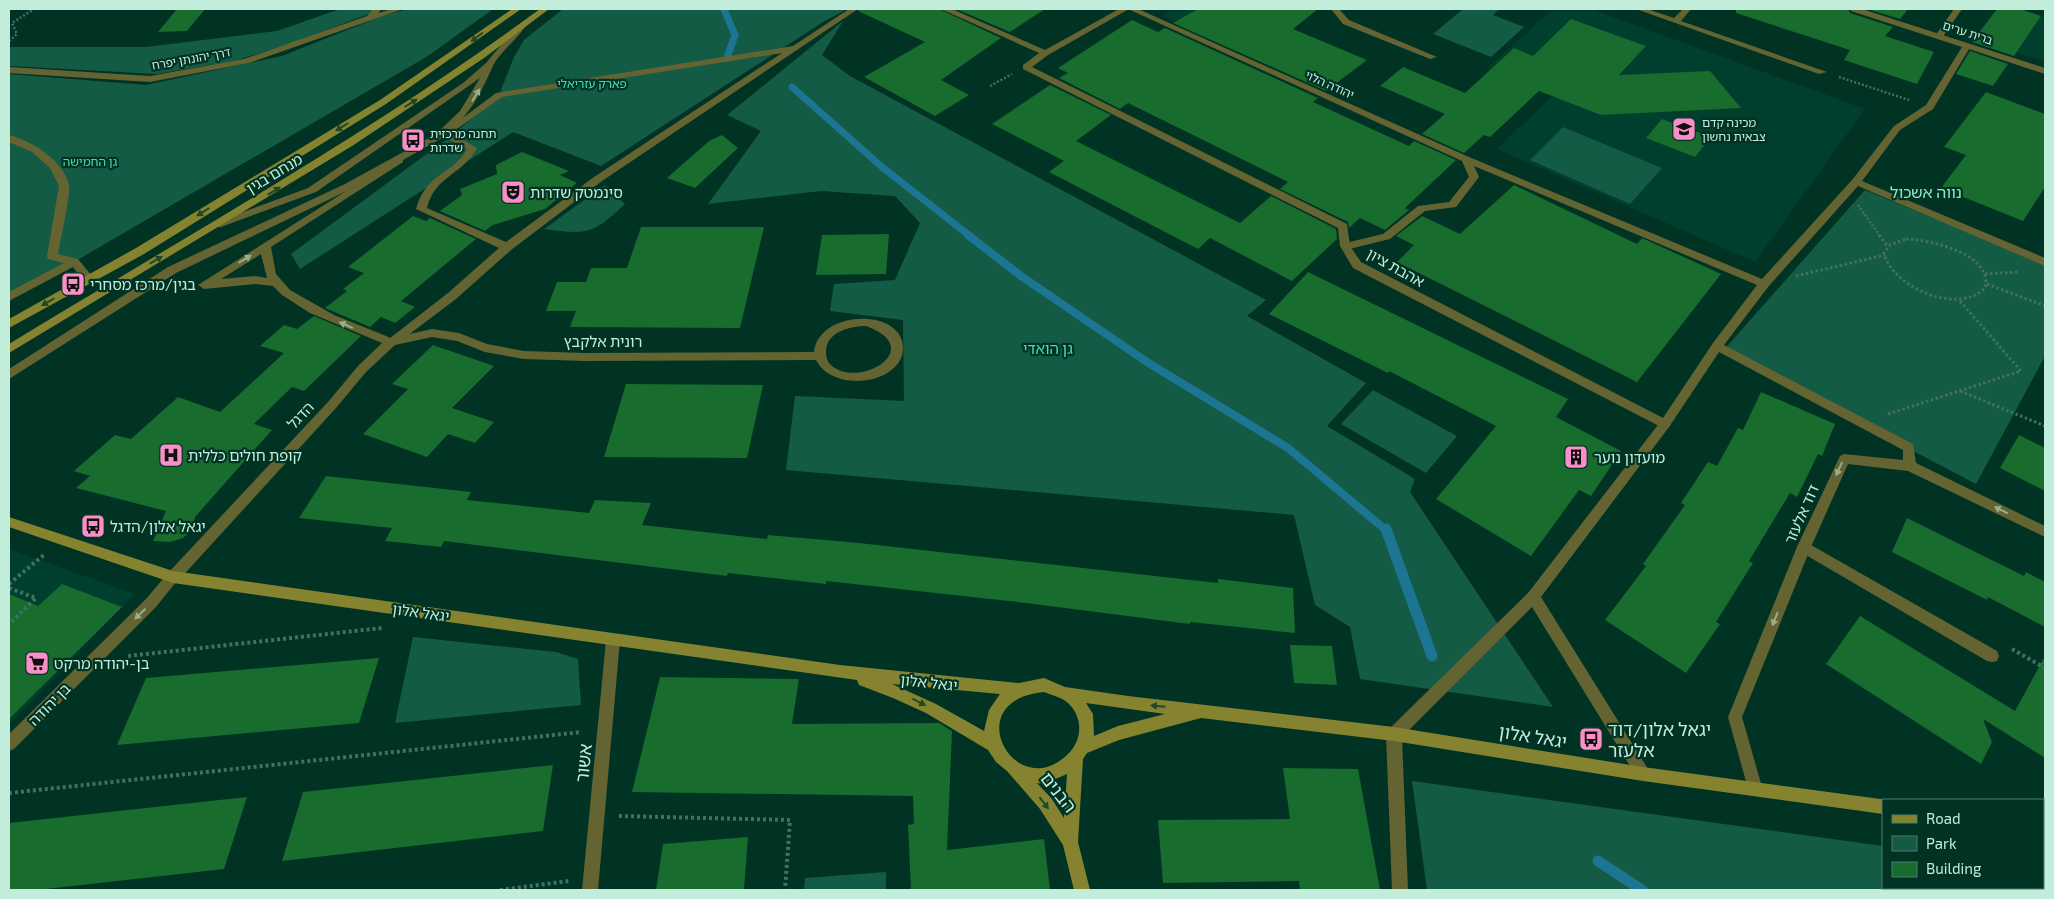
<svg xmlns="http://www.w3.org/2000/svg" width="2054" height="899" viewBox="0 0 2054 899" font-family="'Exo 2','Noto Sans Hebrew',sans-serif">
  <style>
    .built { fill: #003e2d }
    .green { fill: #145b45 }
    .lines { fill: none; stroke-linecap: round; stroke-linejoin: round }
    .stream-far2 { stroke: #1d7594; stroke-width: 7 }
    .stream-far1 { stroke: #1d7594; stroke-width: 8 }
    .stream { stroke: #1d7594; stroke-width: 11 }
    .building { fill: #176c2e }
    .path-far2 { stroke: #417161; stroke-width: 2.5; stroke-dasharray: 2 2; stroke-linecap: butt }
    .path-far1 { stroke: #417161; stroke-width: 3; stroke-dasharray: 2.5 2.5; stroke-linecap: butt }
    .path { stroke: #417161; stroke-width: 4; stroke-dasharray: 3 3; stroke-linecap: butt }
    .lane { fill: #646332; fill-rule: evenodd }
    .street { fill: #646332; fill-rule: evenodd }
    .secondary { fill: #85832f; fill-rule: evenodd }
    .oneway { fill: #214727 }
    .oneway2 { fill: #98af8f }
    .labels { text-anchor: middle; dominant-baseline: central; stroke-width: 4.5; stroke-linejoin: round; paint-order: stroke }
    .far-street-label { font-size: 12px; fill: #c3eddb; stroke: #003324 }
    .far-park-label { font-size: 12px; fill: #42e0b0; stroke: #003324 }
    .far-poi-label { font-size: 12px; fill: #c3eddb; stroke: #003324; text-anchor: start }
    .street-label { font-size: 15px; fill: #c3eddb; stroke: #003324 }
    .poi-label { font-size: 15px; fill: #c3eddb; stroke: #003324; text-anchor: start }
    .park-label { font-size: 15px; fill: #42e0b0; stroke: #003324 }
    .neighbourhood-label { font-size: 16px; fill: #8be5c3; stroke: #003324 }
    .near-poi-label { font-size: 18px; fill: #c3eddb; stroke: #003324; text-anchor: start }
    .near-street-label { font-size: 18px; fill: #c3eddb; stroke: #003324 }
  </style>
  <rect width="100%" height="100%" fill="#003324"/>
  <g class="built">
    <path d="M 1170,9 L 1251,9 L 1256,12 L 1215,39 L 1163,16 Z"/>
    <path d="M 1553,9 L 1591,9 L 1865,109 L 1755,262 L 1497,149 L 1552,96 L 1486,69 Z"/>
    <path d="M 1997,9 L 2020,9 L 2045,17 L 2045,62 L 1975,38 Z"/>
    <path d="M 9,549 L 135,594 L 9,724 Z"/>
  </g>
  <g class="green">
    <path d="M 340,9 L 382,9 L 289,44 L 234,61 L 157,74 L 9,66 L 9,49 L 11,47 L 146,47 L 277,31 Z"/>
    <path d="M 408,9 L 493,9 L 428,56 L 74,262 L 14,294 L 9,290 L 9,74 L 146,85 L 282,56 L 385,15 Z"/>
    <path d="M 563,9 L 847,9 L 823,22 L 601,166 L 513,132 L 300,269 L 291,254 L 451,136 L 499,95 L 514,57 L 524,40 Z"/>
    <path d="M 1463,9 L 1499,9 L 1493,15 L 1524,27 L 1491,57 L 1433,34 Z"/>
    <path d="M 843,21 L 822,55 L 850,76 L 1266,300 L 1247,316 L 1366,383 L 1327,426 L 1415,479 L 1410,492 L 1553,707 L 1360,679 L 1350,627 L 1315,605 L 1294,515 L 786,470 L 795,396 L 904,401 L 903,320 L 830,311 L 834,284 L 895,280 L 920,223 L 895,196 L 821,191 L 708,204 L 761,131 L 727,115 Z"/>
    <path d="M 1563,127 L 1662,168 L 1630,204 L 1530,160 Z"/>
    <path d="M 605,185 L 625,204 C 593,234 588,235 544,229 Z"/>
    <path d="M 1865,190 L 2045,264 L 2045,356 L 1976,484 L 1723,351 Z"/>
    <path d="M 1373,390 L 1457,436 L 1426,473 L 1341,424 Z"/>
    <path d="M 413,637 L 556,652 L 578,659 L 581,705 L 395,723 Z"/>
    <path d="M 1412,781 L 1883,846 L 1883,888 L 1950,888 L 1954,890 L 1427,890 Z"/>
    <path d="M 886,872 L 886,890 L 804,890 L 805,878 Z"/>
  </g>
  <g class="lines">
    <g class="stream-far2">
      <path d="M 724,9 L 735,35 L 727,58"/>
      <path d="M 792,87 L 882,167 L 970,236"/>
    </g>
    <path class="stream-far1" d="M 968,235 L 1021,276 L 1147,362 L 1288,448 L 1387,531"/>
    <g class="stream">
      <path d="M 1386,529 L 1432,656"/>
      <path d="M 1598,861 L 1642,890"/>
    </g>
  </g>
  <g class="building">
    <path d="M 177,9 L 205,9 L 187,31 L 158,32 Z"/>
    <path d="M 860,9 L 939,9 L 1001,38 L 941,80 L 969,95 L 935,116 L 864,77 L 925,42 L 858,11 Z"/>
    <path d="M 956,9 L 1045,9 L 1010,32 Z"/>
    <path d="M 1198,9 L 1318,9 L 1293,29 L 1367,60 L 1326,91 L 1173,23 Z"/>
    <path d="M 1736,9 L 1848,9 L 1850,13 L 1893,27 L 1885,36 L 1934,52 L 1917,84 L 1844,60 L 1850,50 L 1736,13 Z"/>
    <path d="M 1867,9 L 1908,9 L 1900,19 Z"/>
    <path d="M 1997,9 L 2020,9 L 2041,16 L 2014,56 L 1972,42 Z"/>
    <path d="M 1571,19 L 1646,46 L 1619,75 L 1710,71 L 1741,108 L 1601,115 L 1539,91 L 1490,137 L 1484,135 L 1464,153 L 1422,134 L 1445,114 L 1380,86 L 1403,67 L 1465,93 L 1514,48 L 1533,56 Z"/>
    <path d="M 1132,20 L 1158,32 L 1165,28 L 1318,98 L 1313,102 L 1409,146 L 1414,141 L 1456,160 L 1405,208 L 1409,210 L 1385,230 L 1360,218 L 1349,228 L 1348,222 L 1280,189 L 1288,182 L 1128,103 L 1120,109 L 1059,78 L 1068,73 L 1058,68 Z"/>
    <path d="M 1970,51 L 2008,64 L 1993,86 L 1956,74 Z"/>
    <path d="M 1050,85 L 1111,115 L 1076,141 L 1240,223 L 1271,196 L 1336,229 L 1337,239 L 1292,281 L 1210,238 L 1198,249 L 1049,172 L 1064,161 L 992,124 Z"/>
    <path d="M 1986,92 L 2045,114 L 2045,187 L 2023,221 L 1941,188 L 1966,155 L 1944,147 Z"/>
    <path d="M 1662,119 L 1711,137 L 1695,157 L 1646,138 Z"/>
    <path d="M 722,135 L 738,148 L 695,188 L 667,178 L 709,141 Z"/>
    <path d="M 522,152 L 569,171 L 560,175 L 577,183 L 545,209 L 493,225 L 485,231 L 440,211 L 462,195 L 460,189 L 497,174 L 496,165 Z"/>
    <path d="M 1514,185 L 1637,244 L 1642,238 L 1721,274 L 1637,382 L 1397,262 L 1414,245 L 1396,236 L 1422,216 L 1460,234 Z"/>
    <path d="M 413,216 L 426,221 L 430,218 L 476,239 L 401,301 L 415,307 L 395,323 L 381,317 L 370,327 L 325,308 L 347,291 L 343,289 L 364,273 L 348,267 Z"/>
    <path d="M 641,227 L 764,227 L 740,328 L 570,327 L 576,311 L 546,311 L 557,282 L 586,282 L 591,268 L 627,268 Z"/>
    <path d="M 889,234 L 886,274 L 816,275 L 822,235 Z"/>
    <path d="M 1308,272 L 1568,399 L 1556,417 L 1621,451 L 1591,496 L 1579,490 L 1531,556 L 1436,499 L 1496,426 L 1389,371 L 1388,373 L 1269,314 Z"/>
    <path d="M 314,316 L 361,336 L 304,391 L 292,387 L 254,424 L 272,430 L 195,517 L 192,530 L 183,538 L 170,542 L 153,541 L 166,511 L 76,488 L 90,476 L 74,471 L 115,435 L 131,439 L 178,397 L 220,412 L 284,353 L 260,346 L 284,325 L 297,329 Z"/>
    <path d="M 433,345 L 494,366 L 452,408 L 494,422 L 475,443 L 448,434 L 427,457 L 363,434 L 408,389 L 392,384 Z"/>
    <path d="M 626,384 L 763,385 L 747,458 L 604,457 Z"/>
    <path d="M 1761,392 L 1835,424 L 1822,456 L 1818,454 L 1797,497 L 1790,493 L 1749,561 L 1753,563 L 1716,622 L 1720,624 L 1686,673 L 1605,620 L 1646,566 L 1643,564 L 1685,505 L 1681,503 L 1708,462 L 1717,466 L 1738,428 L 1743,430 Z"/>
    <path d="M 2019,435 L 2045,448 L 2045,491 L 2000,468 Z"/>
    <path d="M 326,476 L 471,492 L 467,500 L 589,513 L 595,500 L 651,503 L 642,525 L 767,539 L 768,535 L 859,543 L 1218,583 L 1218,579 L 1293,588 L 1295,633 L 1190,622 L 1190,624 L 1026,603 L 826,581 L 826,584 L 728,573 L 727,576 L 444,541 L 441,547 L 385,541 L 392,528 L 299,518 Z"/>
    <path d="M 1907,518 L 2024,576 L 2026,572 L 2045,582 L 2045,627 L 1988,597 L 1987,600 L 1892,552 Z"/>
    <path d="M 62,584 L 122,607 L 9,719 L 9,594 L 38,606 Z"/>
    <path d="M 1860,616 L 2015,711 L 2045,656 L 2045,758 L 1983,719 L 1992,742 L 1981,764 L 1826,664 Z"/>
    <path d="M 1290,645 L 1332,646 L 1337,685 L 1294,683 Z"/>
    <path d="M 379,658 L 359,723 L 117,745 L 146,678 Z"/>
    <path d="M 660,677 L 799,679 L 792,724 L 939,723 L 952,731 L 947,850 L 1044,839 L 1050,890 L 911,890 L 908,825 L 914,824 L 913,796 L 632,792 Z"/>
    <path d="M 553,765 L 543,831 L 282,861 L 303,792 Z"/>
    <path d="M 1283,768 L 1358,769 L 1380,890 L 1300,890 L 1299,881 L 1163,883 L 1158,820 L 1290,819 Z"/>
    <path d="M 247,797 L 224,869 L 37,890 L 9,890 L 9,823 Z"/>
    <path d="M 748,837 L 744,890 L 656,890 L 663,844 Z"/>
  </g>
  <g class="lines">
    <g class="path-far2">
      <path d="M 9,41 L 17,34 L 12,23 L 34,9"/>
      <path d="M 1839,77 L 1909,100"/>
      <path d="M 990,86 L 1012,74"/>
      <path d="M 1858,205 L 1880,236"/>
    </g>
    <g class="path-far1">
      <path d="M 1879,235 L 1888,247"/>
      <path d="M 1906,239 C 1930,240 1993,253 1985,288 C 1958,316 1892,287 1884,253 L 1890,245 Z"/>
      <path d="M 1985,274 L 2019,272"/>
      <path d="M 1796,276 L 1885,255"/>
      <path d="M 1987,284 L 2045,306"/>
      <path d="M 1960,391 L 2045,426"/>
      <path d="M 1888,414 L 2021,371 L 1959,300"/>
    </g>
    <g class="path">
      <path d="M 9,584 L 45,554"/>
      <path d="M 9,588 L 36,598 L 9,624"/>
      <path d="M 2012,649 L 2045,668"/>
      <path d="M 128,656 L 382,628"/>
      <path d="M 9,793 L 582,732"/>
      <path d="M 619,816 L 790,820 L 785,890"/>
      <path d="M 500,890 L 569,881"/>
    </g>
    <g class="lane">
      <path d="M 941,9 L 952,9 L 1045,50 L 1119,9 L 1129,9 L 1048,55 L 1032,67 L 1347,224 L 1350,246 L 1361,262 L 1669,421 L 1671,424 L 1669,427 L 1661,427 L 1353,268 L 1340,246 L 1338,228 L 1023,69 L 1023,65 L 1039,53 Z"/>
      <path d="M 1331,9 L 1339,9 L 1349,20 L 1437,57 L 1430,59 L 1343,24 Z"/>
      <path d="M 1636,9 L 1647,9 L 1674,18 L 1683,9 L 1691,9 L 1681,21 L 1827,72 L 1819,74 Z"/>
      <path d="M 1954,9 L 1962,9 L 1942,38 L 1936,38 L 1935,36 Z"/>
      <path d="M 518,25 L 525,27 C 517,39 499,53 493,66 C 479,96 471,114 443,137 L 437,137 L 435,135 L 460,111 L 480,78 L 316,192 L 221,227 L 213,227 L 213,223 L 308,188 L 463,83 L 486,63 Z"/>
      <path d="M 400,157 L 403,158 L 403,162 L 271,247 L 276,274 L 290,290 L 334,315 L 391,338 L 432,329 L 459,333 L 487,344 L 524,351 L 584,353 L 814,352 C 819,309 903,308 903,348 C 903,384 833,394 816,360 L 584,361 L 524,359 L 485,352 L 457,341 L 432,337 L 395,345 L 366,372 L 336,408 L 178,581 L 173,583 L 168,581 L 166,577 L 168,573 L 328,402 L 358,366 L 382,343 L 310,313 L 282,295 L 273,286 L 255,284 L 204,289 L 198,285 ZM 261,254 L 267,278 L 255,276 L 221,279 ZM 866,326 C 927,348 861,389 832,366 C 828,363 826,358 826,353 C 825,332 850,326 866,326 Z"/>
      <path d="M 1804,541 L 1997,651 L 1999,656 L 1997,661 L 1992,662 L 1987,661 L 1799,551 L 1797,547 L 1799,543 Z"/>
      <path d="M 613,634 L 618,636 L 620,640 L 598,890 L 582,890 L 606,640 L 608,636 Z"/>
    </g>
    <g class="street">
      <path d="M 373,9 L 381,9 L 379,13 L 391,9 L 403,9 L 249,63 L 150,82 L 9,73 L 9,67 L 150,76 L 244,59 L 367,16 Z"/>
      <path d="M 849,9 L 858,9 L 602,181 L 511,250 L 456,299 L 395,345 L 387,345 L 385,342 L 448,293 L 499,248 L 416,209 C 427,171 452,176 467,149 L 444,137 L 353,188 L 176,273 L 9,379 L 9,369 L 168,267 L 345,184 L 456,123 L 496,93 L 793,46 ZM 782,53 L 594,177 L 506,242 L 427,208 C 435,175 462,176 477,148 L 451,133 L 502,97 Z"/>
      <path d="M 1128,9 L 1138,9 L 1469,157 L 1762,279 L 1852,180 L 1894,126 L 1926,105 L 1962,47 L 1851,11 L 1850,9 L 1862,9 L 2045,68 L 2045,74 L 1969,49 L 1933,109 L 1900,130 L 1862,181 L 2045,258 L 2045,266 L 1858,186 L 1768,287 L 1724,345 L 1913,444 L 1916,463 L 2045,526 L 2045,537 L 1908,471 L 1848,464 L 1811,547 L 1742,717 L 1762,787 L 1759,792 L 1754,795 L 1749,792 L 1728,717 L 1797,547 L 1840,456 L 1844,454 L 1903,460 L 1903,450 L 1719,352 L 1669,427 L 1541,597 L 1648,769 L 1651,774 L 1648,779 L 1643,781 L 1638,779 L 1532,607 L 1402,737 L 1408,890 L 1392,890 L 1386,734 L 1389,729 L 1528,593 L 1661,421 L 1713,343 L 1757,285 L 1474,166 L 1479,177 L 1456,207 L 1425,211 L 1390,239 L 1345,250 L 1341,248 L 1341,244 L 1383,234 L 1418,206 L 1449,202 L 1469,177 L 1462,161 Z"/>
      <path d="M 9,135 C 32,141 63,160 69,185 C 71,194 60,242 58,254 L 78,259 L 92,276 L 93,279 L 92,282 L 84,282 L 73,267 L 9,301 L 9,292 L 64,263 L 48,259 L 47,256 L 59,186 L 50,168 L 32,152 L 9,142 Z"/>
      <path d="M 173,571 L 178,573 L 180,577 L 156,607 L 14,749 L 9,751 L 9,734 L 146,599 L 168,573 Z"/>
    </g>
    <g class="secondary">
      <path d="M 512,9 L 521,9 L 386,104 L 144,254 L 9,328 L 9,319 L 136,248 L 380,100 Z"/>
      <path d="M 540,9 L 549,9 L 484,58 L 352,146 L 9,353 L 9,344 C 188,235 371,133 540,9 Z"/>
      <path d="M 9,517 L 173,571 L 840,665 L 1019,683 L 1044,678 L 1065,687 L 1128,696 L 1394,727 L 1643,767 L 1888,800 L 1883,800 L 1883,814 L 1643,781 L 1394,741 L 1201,718 L 1119,740 L 1087,753 L 1083,759 L 1078,842 L 1090,890 L 1074,890 L 1063,845 L 1040,809 L 1007,771 L 996,762 L 988,750 L 926,713 L 893,698 L 859,685 L 857,680 L 173,583 L 9,527 ZM 892,684 L 1000,694 L 989,710 L 984,731 L 936,704 ZM 1044,692 C 1051,695 1062,697 1068,703 C 1083,717 1083,739 1068,754 C 1016,806 956,700 1044,692 ZM 1086,703 L 1165,714 L 1118,726 L 1094,736 L 1093,714 ZM 1067,774 L 1064,818 L 1052,799 L 1037,783 L 1044,784 Z"/>
      <path d="M 2043,821 L 2045,822 L 2045,838 L 2043,837 Z"/>
    </g>
  </g>
  <defs><path id="oneway-solid" d="M-6-.8H1V-3.2L6.5 0L1 3.2V.8H-6Z" transform="scale(1.25)"/></defs>
  <g class="oneway">
    <use href="#oneway-solid" transform="translate(477 37) rotate(143)"/>
    <use href="#oneway-solid" transform="translate(411 103) rotate(-32)"/>
    <use href="#oneway-solid" transform="translate(342 127) rotate(148)"/>
    <use href="#oneway-solid" transform="translate(274 191) rotate(-31)"/>
    <use href="#oneway-solid" transform="translate(203 212) rotate(148)"/>
    <use href="#oneway-solid" transform="translate(156 260) rotate(-30)"/>
    <use href="#oneway-solid" transform="translate(48 302) rotate(150)"/>
    <use href="#oneway-solid" transform="translate(919 702) rotate(27)"/>
    <use href="#oneway-solid" transform="translate(1158 706) rotate(-175)"/>
    <use href="#oneway-solid" transform="translate(1044 803) rotate(52)"/>
  </g>
  <g class="oneway2">
    <use href="#oneway-solid" transform="translate(476 95) rotate(-58)"/>
    <use href="#oneway-solid" transform="translate(245 259) rotate(-31)"/>
    <use href="#oneway-solid" transform="translate(346 325) rotate(-156)"/>
    <use href="#oneway-solid" transform="translate(1839 469) rotate(114)"/>
    <use href="#oneway-solid" transform="translate(2001 510) rotate(-154)"/>
    <use href="#oneway-solid" transform="translate(140 614) rotate(136)"/>
    <use href="#oneway-solid" transform="translate(1775 619) rotate(112)"/>
  </g>
  <defs>
    <g id="university-square" transform="scale(1.25)"><rect x="-9" y="-9" width="18" height="18" rx="4" fill="#fa8fc8" stroke="#003324"/><path d="M0-5L7-2L0 1L-7-2ZM-4 1L0 2.5L4 1V4Q0 6-4 4Z" fill="#111"/></g>
    <g id="bus-square" transform="scale(1.25)"><rect x="-9" y="-9" width="18" height="18" rx="4" fill="#fa8fc8" stroke="#003324"/><path d="M-5-6H5V4H4V6H2V4H-2V6H-4V4H-5ZM-3.5-4V0h7V-4ZM-3.5 1.2v1.5H-2V1.2ZM2 1.2v1.5H3.5V1.2Z" fill="#111"/></g>
    <g id="theatre-square" transform="scale(1.25)"><rect x="-9" y="-9" width="18" height="18" rx="4" fill="#fa8fc8" stroke="#003324"/><path d="M-5-5.5Q0-4 5-5.5V0Q5 5 0 6Q-5 5-5 0ZM-3.3-2.5H-1v1.5H-3.3ZM1-2.5H3.3v1.5H1ZM-2.8 1Q0 5.5 2.8 1Z" fill="#111"/></g>
    <g id="hospital-square" transform="scale(1.25)"><rect x="-9" y="-9" width="18" height="18" rx="4" fill="#fa8fc8" stroke="#003324"/><path d="M-5-5h3v3.5h4V-5h3V5h-3V1.5h-4V5h-3Z" fill="#111"/></g>
    <g id="building-square" transform="scale(1.25)"><rect x="-9" y="-9" width="18" height="18" rx="4" fill="#fa8fc8" stroke="#003324"/><path d="M-4-6H4V6H1V3H-1V6H-4ZM-2.5-4.3h1.7v1.8h-1.7ZM.8-4.3h1.7v1.8H.8ZM-2.5-1h1.7V.8h-1.7ZM.8-1h1.7V.8H.8Z" fill="#111"/></g>
    <g id="supermarket-square" transform="scale(1.25)"><rect x="-9" y="-9" width="18" height="18" rx="4" fill="#fa8fc8" stroke="#003324"/><path d="M-6-5.5h2.5l.6 2H6L4.5 2H-2.5L-4.4-4H-6ZM-1.5 3.2a1.3 1.3 0 1 0 .1 0ZM3 3.2a1.3 1.3 0 1 0 .1 0Z" fill="#111"/></g>
  </defs>
  <g fill-rule="evenodd">
    <use href="#university-square" x="1684" y="129"/>
    <use href="#bus-square" x="413" y="140"/>
    <use href="#theatre-square" x="513" y="192"/>
    <use href="#bus-square" x="73" y="284"/>
    <use href="#hospital-square" x="171" y="455"/>
    <use href="#building-square" x="1576" y="457"/>
    <use href="#bus-square" x="93" y="526"/>
    <use href="#supermarket-square" x="37" y="663"/>
    <use href="#bus-square" x="1591" y="739"/>
  </g>
  <g class="labels">
    <g class="far-street-label">
      <text transform="translate(1968 32) rotate(18)">ברית ערים</text>
      <text transform="translate(191 58) rotate(-10)">דרך יהונתן יפרח</text>
      <text transform="translate(1330 84) rotate(24)">יהודה הלוי</text>
    </g>
    <g class="far-park-label">
      <text x="592" y="83">פארק עזריאלי</text>
      <text x="90" y="161">גן החמישה</text>
    </g>
    <g class="far-poi-label">
      <text x="1702" y="122">מכינה קדם<tspan x="1702" dy="14">צבאית נחשון</tspan></text>
      <text x="430" y="133">תחנה מרכזית<tspan x="430" dy="14">שדרות</tspan></text>
    </g>
    <g class="street-label">
      <text transform="translate(274 173) rotate(-31)">מנחם בגין</text>
      <text transform="translate(1396 267) rotate(29)">אהבת ציון</text>
      <text x="603" y="341">רונית אלקבץ</text>
      <text transform="translate(300 415) rotate(-47)">הדגל</text>
      <text transform="translate(1801 514) rotate(-66)">דוד אלעזר</text>
      <text transform="translate(421 612) rotate(8)">יגאל אלון</text>
      <text transform="translate(929 682) rotate(6)">יגאל אלון</text>
      <text transform="translate(49 704) rotate(-45)">בן יהודה</text>
    </g>
    <g class="poi-label">
      <text x="530" y="192">סינמטק שדרות</text>
      <text x="90" y="284">בגין/מרכז מסחרי</text>
      <text x="188" y="455">קופת חולים כללית</text>
      <text x="1594" y="457">מועדון נוער</text>
      <text x="110" y="526">יגאל אלון/הדגל</text>
      <text x="54" y="663">בן-יהודה מרקט</text>
    </g>
    <g class="park-label">
      <text x="1048" y="348">גן הואדי</text>
    </g>
    <g class="neighbourhood-label">
      <text x="1926" y="191">נווה אשכול</text>
    </g>
    <g class="near-poi-label">
      <text x="1608" y="729">יגאל אלון/דוד<tspan x="1608" dy="21">אלעזר</tspan></text>
    </g>
    <g class="near-street-label">
      <text transform="translate(1533 736) rotate(9)">יגאל אלון</text>
      <text transform="translate(583 763) rotate(-84)">אשור</text>
      <text transform="translate(1059 792) rotate(52)">הבנים</text>
    </g>
  </g>
  <rect width="2054" height="899" fill="none" stroke="#c3eddb" stroke-width="20"/>
  <rect x="1882" y="799" width="162" height="90" fill="#003324" stroke="#4e7d6d"/>
  <rect x="1892" y="815" width="25" height="8" fill="#85832f" stroke="#4e7d6d"/>
  <text x="1926" y="824" font-size="15" fill="#c3eddb">Road</text>
  <rect x="1892" y="836" width="25" height="15" fill="#145b45" stroke="#4e7d6d"/>
  <text x="1926" y="849" font-size="15" fill="#c3eddb">Park</text>
  <rect x="1892" y="862" width="25" height="15" fill="#176c2e" stroke="#4e7d6d"/>
  <text x="1926" y="874" font-size="15" fill="#c3eddb">Building</text>
</svg>
